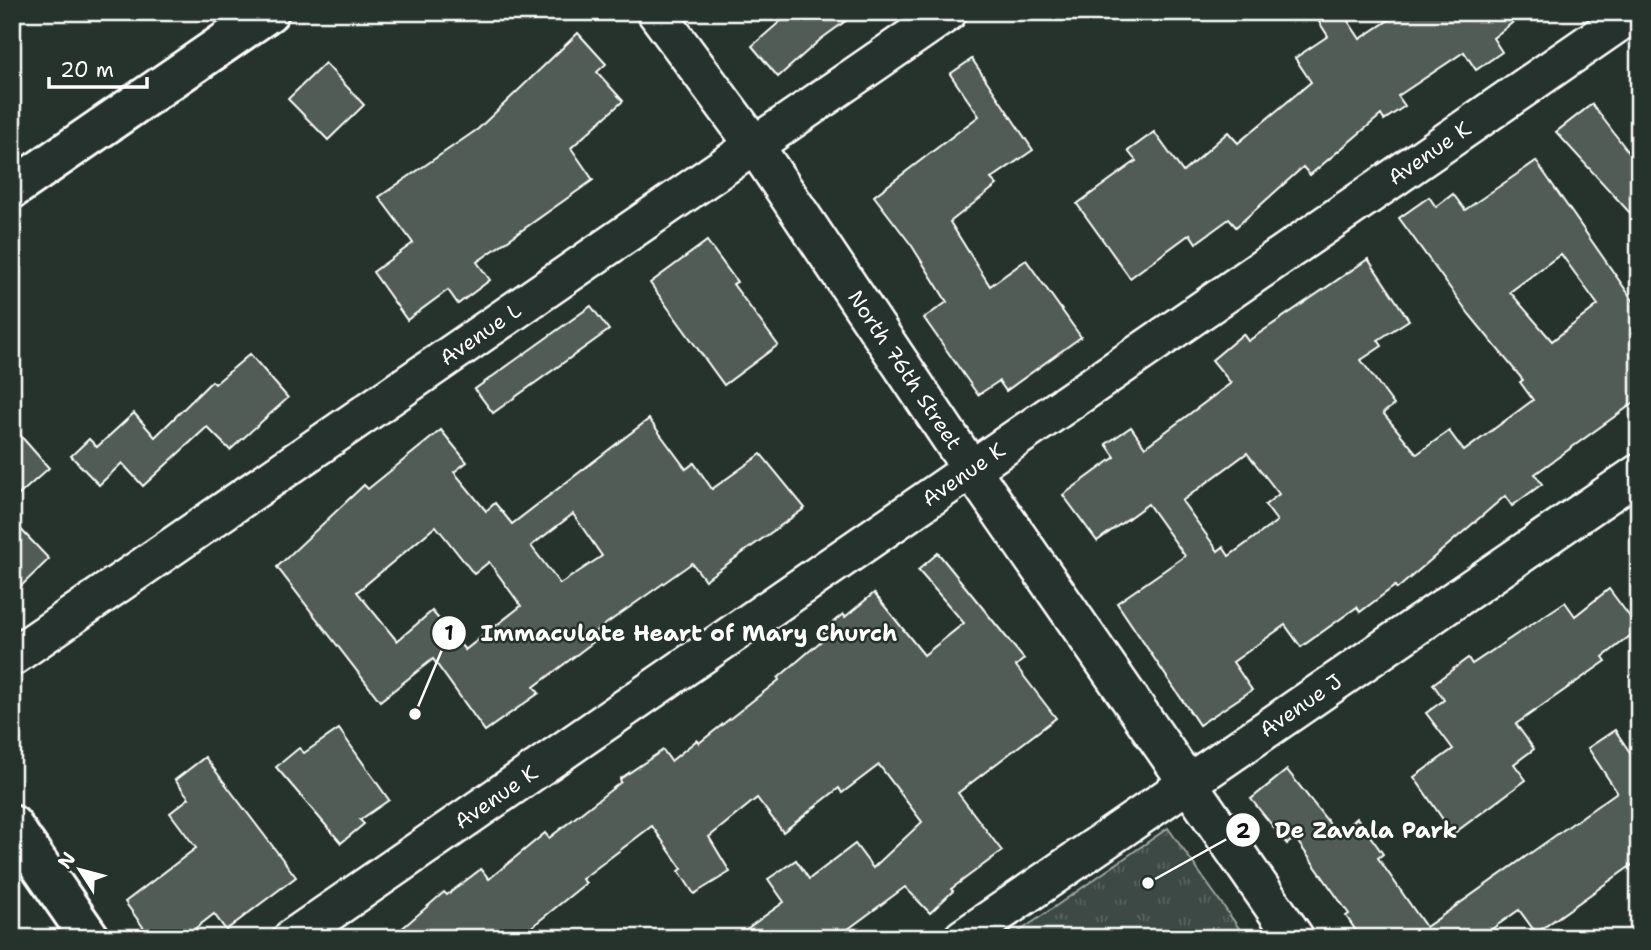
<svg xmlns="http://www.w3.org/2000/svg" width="1651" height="950" viewBox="0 0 1651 950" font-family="'Shantell Sans',sans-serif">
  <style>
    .park { fill: url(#park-tufts); stroke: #9ea4a2; stroke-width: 2 }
    .building { fill: #515c57; stroke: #fff; stroke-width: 2; fill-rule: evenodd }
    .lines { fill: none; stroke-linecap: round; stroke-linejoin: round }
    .minor-casing { stroke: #fff; stroke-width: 42 }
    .secondary-casing { stroke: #fff; stroke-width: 44 }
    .primary-casing { stroke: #fff; stroke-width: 44 }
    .minor { stroke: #26332d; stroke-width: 37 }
    .secondary { stroke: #26332d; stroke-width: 38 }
    .primary { stroke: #26332d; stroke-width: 38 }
    .labels { text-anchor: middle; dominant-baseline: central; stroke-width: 5; stroke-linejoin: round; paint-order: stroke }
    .street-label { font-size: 21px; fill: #fff; stroke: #26332d }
    .leader { fill: none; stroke: #fff; stroke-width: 2.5 }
    .callout-dot { fill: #fff; stroke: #26332d; stroke-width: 2.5 }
    .mark-label { font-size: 21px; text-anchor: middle; font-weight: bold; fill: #111 }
    .callout-label { font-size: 23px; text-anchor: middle; font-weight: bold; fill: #fff; stroke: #26332d; stroke-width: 5; stroke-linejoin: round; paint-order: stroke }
  </style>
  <defs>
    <pattern id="park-tufts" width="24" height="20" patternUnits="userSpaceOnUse" patternTransform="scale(1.75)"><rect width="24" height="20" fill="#3e4944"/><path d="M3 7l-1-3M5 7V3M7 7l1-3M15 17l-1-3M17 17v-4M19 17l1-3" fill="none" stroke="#5b6460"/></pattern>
  </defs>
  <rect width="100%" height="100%" fill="#26332d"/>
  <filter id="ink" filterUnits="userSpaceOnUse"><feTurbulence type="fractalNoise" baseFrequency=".0143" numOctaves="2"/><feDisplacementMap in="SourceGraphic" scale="14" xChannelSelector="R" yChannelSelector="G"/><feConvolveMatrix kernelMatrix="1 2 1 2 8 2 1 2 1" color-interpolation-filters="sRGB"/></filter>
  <g filter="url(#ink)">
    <path class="park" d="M 1168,828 L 1246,938 L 1010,938 Z"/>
    <g class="building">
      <path d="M 791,12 L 858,12 L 821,39 L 778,77 L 752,46 Z"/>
      <path d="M 1333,12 L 1342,12 L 1360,39 L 1401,12 L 1526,12 L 1493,38 L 1502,52 L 1476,70 L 1464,52 L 1398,96 L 1405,106 L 1384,120 L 1381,115 L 1310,175 L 1303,167 L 1236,227 L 1229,219 L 1196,243 L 1190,234 L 1130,278 L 1077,204 L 1136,161 L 1128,151 L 1154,132 L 1183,172 L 1228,132 L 1238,143 L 1311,82 L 1295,58 L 1328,36 L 1319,22 Z"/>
      <path d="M 578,33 L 606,64 L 597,72 L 623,101 L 571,148 L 593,180 L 477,262 L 490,280 L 458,304 L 448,290 L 407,320 L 373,272 L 413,243 L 379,197 L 478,129 Z"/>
      <path d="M 972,59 L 1033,150 L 991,179 L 997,185 L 950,222 L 990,286 L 1026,260 L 1081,337 L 1006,391 L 999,381 L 978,395 L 924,318 L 947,302 L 912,246 L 874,196 L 979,116 L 950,74 Z"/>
      <path d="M 325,63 L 364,105 L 328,140 L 288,99 Z"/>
      <path d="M 1592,104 L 1639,166 L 1639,223 L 1556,132 Z"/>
      <path d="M 1536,161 L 1639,309 L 1639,399 L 1535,474 L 1542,484 L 1512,506 L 1505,496 L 1397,589 L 1395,586 L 1360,612 L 1357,607 L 1301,647 L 1285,625 L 1233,662 L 1252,690 L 1199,725 L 1117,603 L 1185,556 L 1148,504 L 1097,541 L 1063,495 L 1115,457 L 1106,444 L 1131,427 L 1145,447 L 1231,383 L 1212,360 L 1243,334 L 1248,341 L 1368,259 L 1409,320 L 1378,340 L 1382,346 L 1361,360 L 1394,405 L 1383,413 L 1417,454 L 1449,431 L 1464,451 L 1533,400 L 1520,382 L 1523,380 L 1469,314 L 1399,218 L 1429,197 L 1436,207 L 1453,194 L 1465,210 ZM 1561,254 L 1598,305 L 1552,341 L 1510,292 ZM 1247,453 L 1279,494 L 1265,505 L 1277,521 L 1229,556 L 1223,547 L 1218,551 L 1182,501 Z"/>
      <path d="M 707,241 L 737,282 L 733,284 L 778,345 L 724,385 L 650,283 Z"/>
      <path d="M 591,306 L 609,330 L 493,413 L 475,389 Z"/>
      <path d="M 250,354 L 288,398 L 230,450 L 207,427 L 143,486 L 122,463 L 99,485 L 71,456 L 89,439 L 97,447 L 134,413 L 155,437 L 212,381 L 215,384 Z"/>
      <path d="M 649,419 L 686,469 L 694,463 L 712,489 L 761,454 L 805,508 L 705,580 L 692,563 L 596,631 L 600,637 L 534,687 L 539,693 L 485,731 L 433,659 L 380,701 L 277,567 L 364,485 L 368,489 L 441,430 L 467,462 L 454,472 L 486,511 L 495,503 L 512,524 ZM 573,514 L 602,556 L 560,584 L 531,546 ZM 436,526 L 474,574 L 489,562 L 521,606 L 465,650 L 432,611 L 397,641 L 357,592 Z"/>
      <path d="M 12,426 L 49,468 L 12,501 Z"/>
      <path d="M 12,520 L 49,559 L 12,595 Z"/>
      <path d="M 938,553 L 1024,659 L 1016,666 L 1056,718 L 958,793 L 1002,851 L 951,889 L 953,891 L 930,913 L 905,887 L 836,938 L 734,938 L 784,902 L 768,879 L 796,860 L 809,879 L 855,844 L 873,868 L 922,822 L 879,765 L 842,793 L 839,788 L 783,832 L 757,798 L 709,837 L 730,872 L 694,894 L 679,871 L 682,869 L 652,826 L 582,879 L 586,883 L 518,938 L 391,938 L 444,892 L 447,895 L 481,869 L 489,879 L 545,833 L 549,838 L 621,782 L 620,779 L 663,750 L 671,761 L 697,740 L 699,743 L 779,680 L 778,678 L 827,636 L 822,631 L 843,614 L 845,617 L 874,593 L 924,655 L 964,623 L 918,570 Z"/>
      <path d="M 1609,589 L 1639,629 L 1603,657 L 1606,661 L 1516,724 L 1534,749 L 1514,764 L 1526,780 L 1453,834 L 1414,777 L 1453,749 L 1426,713 L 1444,700 L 1433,684 L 1468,658 L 1472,664 L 1565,602 L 1575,616 Z"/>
      <path d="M 339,729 L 389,800 L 360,820 L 364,824 L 341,843 L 276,767 L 299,748 L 304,753 Z"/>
      <path d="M 1615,730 L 1639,766 L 1639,860 L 1536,933 L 1519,910 L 1479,938 L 1361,938 L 1346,916 L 1349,914 L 1295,838 L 1287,844 L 1251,799 L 1287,770 L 1337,833 L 1357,818 L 1383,854 L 1378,858 L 1426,927 L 1617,792 L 1588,748 Z"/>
      <path d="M 205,757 L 296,877 L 226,930 L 214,914 L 183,938 L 151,938 L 125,902 L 196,848 L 170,813 L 189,798 L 175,780 Z"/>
    </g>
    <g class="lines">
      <g class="minor-casing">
        <g id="minor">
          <path id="s1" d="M 656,12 L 755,146 L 971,469 L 1295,938"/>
          <path id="s2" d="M 12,657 L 948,12"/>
          <path id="s3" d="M 292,938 L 1634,12"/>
          <path id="s4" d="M 963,938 L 1639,473"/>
        </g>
      </g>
      <g class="secondary-casing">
        <path id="secondary" d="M 12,825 L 90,938"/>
      </g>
      <g class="primary-casing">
        <path id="primary" d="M 12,189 L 269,12"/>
      </g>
      <use href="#minor" class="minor"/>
      <use href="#secondary" class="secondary"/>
      <use href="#primary" class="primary"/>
    </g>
  </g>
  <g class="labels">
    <g class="street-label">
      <text stroke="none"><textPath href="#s3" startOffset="1382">Avenue K</textPath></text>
      <text stroke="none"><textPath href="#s2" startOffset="569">Avenue L</textPath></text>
      <text stroke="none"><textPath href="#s1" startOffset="436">North 76th Street</textPath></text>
      <text stroke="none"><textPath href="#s3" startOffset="816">Avenue K</textPath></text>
      <text stroke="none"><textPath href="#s4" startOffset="410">Avenue J</textPath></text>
      <text stroke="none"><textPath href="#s3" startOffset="248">Avenue K</textPath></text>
    </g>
  </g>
  <path class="leader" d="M415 714L449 633M1148 883L1243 830"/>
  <g class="callout-dot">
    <circle cx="415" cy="714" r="7"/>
    <circle cx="1148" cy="883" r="7"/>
    <circle cx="449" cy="633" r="18"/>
    <circle cx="1243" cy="830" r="18"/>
  </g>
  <g class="mark-label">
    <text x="449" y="640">1</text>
    <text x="1243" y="838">2</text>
  </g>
  <g class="callout-label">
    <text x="689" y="641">Immaculate Heart of Mary Church</text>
    <text x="1366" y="838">De Zavala Park</text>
  </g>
  <rect width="1651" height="950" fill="none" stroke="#26332d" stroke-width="42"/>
  <rect x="21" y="21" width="1609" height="908" fill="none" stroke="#fff" stroke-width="2.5" filter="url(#ink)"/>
  <g transform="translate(80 870) rotate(306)" stroke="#26332d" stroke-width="5" paint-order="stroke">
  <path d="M0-5L12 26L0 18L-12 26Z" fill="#ffffff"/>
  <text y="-10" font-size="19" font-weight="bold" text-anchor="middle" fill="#ffffff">N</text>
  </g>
  <path d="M49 77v10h98v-10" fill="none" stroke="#ffffff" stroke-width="3.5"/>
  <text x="60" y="77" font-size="21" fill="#ffffff" stroke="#26332d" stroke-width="5" paint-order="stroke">20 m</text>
</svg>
